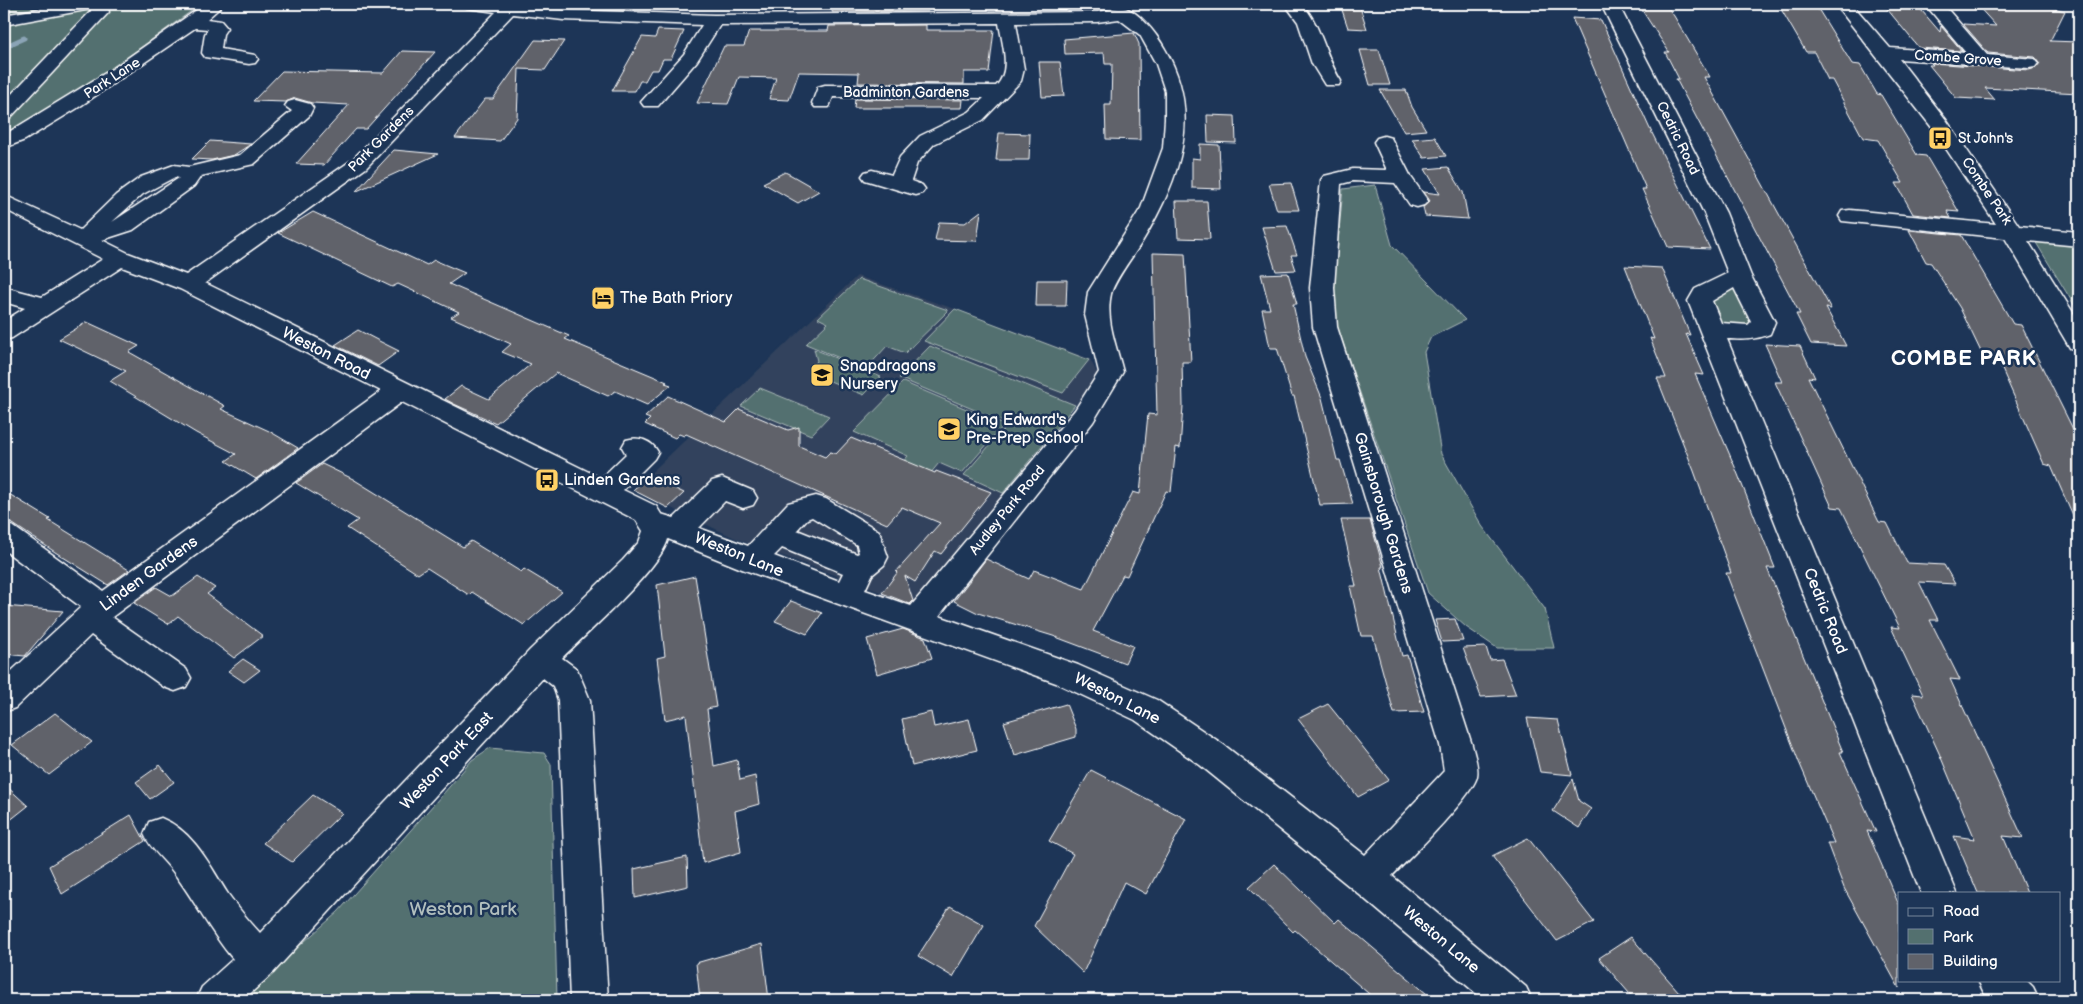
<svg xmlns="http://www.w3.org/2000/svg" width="2083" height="1004" viewBox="0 0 2083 1004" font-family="'Balsamiq Sans',sans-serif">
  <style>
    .built { fill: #31425d }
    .green { fill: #53706f; stroke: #a9b8b7 }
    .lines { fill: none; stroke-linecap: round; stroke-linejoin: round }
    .stream { stroke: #8ba4b6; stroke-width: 5 }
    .building { fill: #60626a; stroke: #fff }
    .minor-casing { stroke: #fff; stroke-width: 3 }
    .minor { fill: #1d3557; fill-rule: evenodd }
    .labels { text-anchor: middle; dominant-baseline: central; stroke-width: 5; stroke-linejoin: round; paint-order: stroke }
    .far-street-label { font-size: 14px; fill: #fff; stroke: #1d3557 }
    .far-poi-label { font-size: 14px; fill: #fff; stroke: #1d3557; text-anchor: start }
    .poi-label { font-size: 16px; fill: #fff; stroke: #1d3557; text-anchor: start }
    .street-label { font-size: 16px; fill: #fff; stroke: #1d3557 }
    .near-park-label { font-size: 19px; fill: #b2bfbe; stroke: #1d3557 }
    .district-label { font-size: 21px; font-weight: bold; letter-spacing: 1px; fill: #fff; stroke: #1d3557 }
  </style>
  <rect width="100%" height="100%" fill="#1d3557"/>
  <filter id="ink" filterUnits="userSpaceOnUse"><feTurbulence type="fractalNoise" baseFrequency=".02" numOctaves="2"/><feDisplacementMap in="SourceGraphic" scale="10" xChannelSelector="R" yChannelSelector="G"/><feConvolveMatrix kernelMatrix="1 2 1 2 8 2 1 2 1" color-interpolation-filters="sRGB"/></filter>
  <g filter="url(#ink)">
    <path class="built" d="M 857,276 L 955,309 L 1090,359 L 1098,375 L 1014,487 L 912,604 L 737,539 L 633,490 Z"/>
    <g class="green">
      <path d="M 4,4 L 201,4 L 104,74 L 4,134 Z"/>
      <path d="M 1375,185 L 1392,245 L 1465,320 L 1431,337 L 1424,352 L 1441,454 L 1482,526 L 1545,609 L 1554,648 L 1497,648 L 1466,627 L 1428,593 L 1337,325 L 1333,296 L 1343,189 Z"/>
      <path d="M 2035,241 L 2079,244 L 2079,313 Z"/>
      <path d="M 859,279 L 948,310 L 948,311 L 905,353 L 887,346 L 866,369 L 806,344 L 828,323 L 818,318 Z"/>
      <path d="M 1731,287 L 1740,288 L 1756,325 L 1730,329 L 1716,320 L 1711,297 Z"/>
      <path d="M 955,309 L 1089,360 L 1063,393 L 924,341 Z"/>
      <path d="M 930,346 L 1075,405 L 1003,493 L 964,475 L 1008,424 L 899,378 Z"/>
      <path d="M 814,349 L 881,377 L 864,395 L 808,372 L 817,361 Z"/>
      <path d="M 903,382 L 1004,425 L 962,473 L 939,463 L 920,486 L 893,473 L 908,456 L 854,432 Z"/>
      <path d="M 760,388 L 829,416 L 811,435 L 741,406 Z"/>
      <path d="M 490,748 L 544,753 L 551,764 L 557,1000 L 238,1000 L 338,912 L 450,786 L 472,760 Z"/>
    </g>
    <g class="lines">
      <path class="stream" d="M 4,47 L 24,38"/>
    </g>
    <g class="building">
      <path d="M 834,4 L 928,4 L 928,11 L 832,12 Z"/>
      <path d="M 1340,4 L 1359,4 L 1367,29 L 1348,28 Z"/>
      <path d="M 1778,4 L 1815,4 L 1852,64 L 1860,65 L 1877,94 L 1881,95 L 1917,155 L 1926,156 L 1959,212 L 1947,211 L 1951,218 L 1913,214 L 1896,183 L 1903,183 L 1878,140 L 1863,138 L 1832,80 L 1828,80 L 1814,52 L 1806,52 Z"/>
      <path d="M 1883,4 L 1916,4 L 1940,32 L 1941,26 L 1962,51 L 1919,48 Z"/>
      <path d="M 1976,4 L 2037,4 L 2065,11 L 2050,41 L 2079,42 L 2079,93 L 1985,88 L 1995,100 L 1956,98 L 1929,65 L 1933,65 L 1931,63 L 2029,70 L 2036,68 L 2040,63 L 2035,57 L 1988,53 L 1963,24 L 1996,26 Z"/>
      <path d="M 1640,7 L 1668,8 L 1674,16 L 1710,77 L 1704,77 L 1831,309 L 1826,308 L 1846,346 L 1811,344 L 1796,314 L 1800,314 L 1676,79 L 1679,79 L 1665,52 L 1669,52 Z"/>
      <path d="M 1572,18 L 1601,20 L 1649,127 L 1710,249 L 1668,247 L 1642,189 L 1646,189 Z"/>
      <path d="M 926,25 L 926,30 L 994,30 L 989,72 L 964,72 L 964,84 L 858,83 L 859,73 L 799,72 L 789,100 L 769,99 L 776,78 L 739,77 L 728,104 L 697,103 L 724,46 L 744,46 L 749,31 L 828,31 L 829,26 Z"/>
      <path d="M 658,30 L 684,31 L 671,59 L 663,59 L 658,70 L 651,70 L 645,81 L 640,81 L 635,91 L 612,91 L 642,37 L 655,38 Z"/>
      <path d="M 1134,33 L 1139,44 L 1140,140 L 1106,139 L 1105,105 L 1111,105 L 1112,64 L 1105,64 L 1104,53 L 1065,54 L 1064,39 Z"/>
      <path d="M 535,40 L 564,41 L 545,70 L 519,69 L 517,118 L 500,141 L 455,138 L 485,99 L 493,99 Z"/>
      <path d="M 1360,50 L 1379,50 L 1390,85 L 1370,85 Z"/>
      <path d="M 402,51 L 435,52 L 366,129 L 356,129 L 324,165 L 296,164 L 349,105 L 312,103 L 295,98 L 286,102 L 253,101 L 282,71 L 383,73 Z"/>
      <path d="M 1039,62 L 1060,62 L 1064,96 L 1042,97 Z"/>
      <path d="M 1380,90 L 1406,90 L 1412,107 L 1426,130 L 1404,132 Z"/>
      <path d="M 855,99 L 963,100 L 962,108 L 854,108 Z"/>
      <path d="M 1207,115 L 1235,116 L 1236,143 L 1208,142 Z"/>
      <path d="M 999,133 L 1030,134 L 1029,160 L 996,160 Z"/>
      <path d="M 1435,137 L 1446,156 L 1424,158 L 1412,139 Z"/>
      <path d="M 210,141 L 251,144 L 234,155 L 212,160 L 192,159 Z"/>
      <path d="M 1200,144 L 1219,145 L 1221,189 L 1192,188 L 1192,158 L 1200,159 Z"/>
      <path d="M 394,150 L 438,154 L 357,191 L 356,191 Z"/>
      <path d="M 1448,167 L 1463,192 L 1468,219 L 1425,216 L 1423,207 L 1430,201 L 1424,192 L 1440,194 L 1425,169 Z"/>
      <path d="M 785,172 L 791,175 L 819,191 L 798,203 L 763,183 Z"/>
      <path d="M 1291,183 L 1299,210 L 1277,210 L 1269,184 Z"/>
      <path d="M 1176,201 L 1207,201 L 1210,239 L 1178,238 Z"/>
      <path d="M 981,211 L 977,241 L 935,240 L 939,222 L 965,223 Z"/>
      <path d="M 313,212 L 427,265 L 434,260 L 465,273 L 449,284 L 569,336 L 565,339 L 667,382 L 665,383 L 671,385 L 647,405 L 615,391 L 608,396 L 556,373 L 496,423 L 454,404 L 445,399 L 461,386 L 489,399 L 531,364 L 502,352 L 511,344 L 451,317 L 459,312 L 398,284 L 392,287 L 278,233 Z"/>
      <path d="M 1287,226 L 1297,255 L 1291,255 L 1296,270 L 1276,271 L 1262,227 Z"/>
      <path d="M 1909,230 L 1961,235 L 2013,324 L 2021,325 L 2079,441 L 2079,530 L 2051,466 L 2044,464 L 1997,358 L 1983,356 L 1960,308 L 1931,263 L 1926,262 Z"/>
      <path d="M 1153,253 L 1185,254 L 1191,362 L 1182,362 L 1183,406 L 1180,448 L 1176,447 L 1171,492 L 1166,491 L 1127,576 L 1123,575 L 1093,631 L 1133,646 L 1125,663 L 1053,636 L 978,613 L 954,601 L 986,559 L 1029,579 L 1034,570 L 1084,589 L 1133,492 L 1140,494 L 1148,414 L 1157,415 Z"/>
      <path d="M 1625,266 L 1662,268 L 1690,335 L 1686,334 L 1704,375 L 1695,374 L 1735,467 L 1775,568 L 1767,568 L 1843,752 L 1840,752 L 1876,832 L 1867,831 L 1899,905 L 1899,988 L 1844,888 L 1827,843 L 1834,843 L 1799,762 L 1726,573 L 1731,573 L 1694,471 L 1657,378 L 1666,378 L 1650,338 L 1654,339 Z"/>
      <path d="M 1288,273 L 1297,304 L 1293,304 L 1305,357 L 1322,398 L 1337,460 L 1340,460 L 1353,504 L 1320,505 L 1294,396 L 1292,396 L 1277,348 L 1270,348 L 1262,309 L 1270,309 L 1261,274 Z"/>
      <path d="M 1037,280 L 1067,280 L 1066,306 L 1036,306 Z"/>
      <path d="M 87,322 L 139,346 L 129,352 L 225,406 L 221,409 L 269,431 L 298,448 L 256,479 L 226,461 L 236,454 L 196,433 L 110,381 L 126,371 L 59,339 Z"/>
      <path d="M 358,330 L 379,341 L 399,351 L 378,366 L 335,345 Z"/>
      <path d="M 1765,344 L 1800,346 L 1815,378 L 1808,377 L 1879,522 L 1887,523 L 1907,563 L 1944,565 L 1955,584 L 1919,582 L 1938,620 L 1930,620 L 1960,680 L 1950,679 L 2023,838 L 2003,836 L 2027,893 L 1978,893 L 1954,836 L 1975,839 L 1939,753 L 1912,694 L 1923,695 L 1891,627 L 1900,628 L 1841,508 L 1832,507 L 1775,382 L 1782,382 Z"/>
      <path d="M 668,396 L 726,422 L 739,409 L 788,430 L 799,427 L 799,446 L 825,457 L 830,452 L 836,454 L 851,438 L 935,473 L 936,471 L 991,492 L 941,554 L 935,551 L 915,582 L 905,576 L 913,601 L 910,604 L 882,593 L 897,573 L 896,572 L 940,523 L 902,507 L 887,524 L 686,434 L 684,436 L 679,434 L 675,438 L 645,424 L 650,419 L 645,417 Z"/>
      <path d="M 322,464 L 353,479 L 463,547 L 471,541 L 521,572 L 524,569 L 562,592 L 524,625 L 472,592 L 469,595 L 427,568 L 418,574 L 347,528 L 358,520 L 296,483 Z"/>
      <path d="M 648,476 L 684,493 L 668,508 L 633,490 Z"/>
      <path d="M 4,491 L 50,519 L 48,520 L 129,570 L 108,585 L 55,552 L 4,518 Z"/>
      <path d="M 1341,520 L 1370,520 L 1383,567 L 1381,567 L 1402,656 L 1407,655 L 1424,712 L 1394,713 L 1373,636 L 1361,636 L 1350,586 L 1356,586 Z"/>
      <path d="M 695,576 L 716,707 L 707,709 L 714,766 L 737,760 L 740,780 L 755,776 L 759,804 L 735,811 L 741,852 L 703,863 L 686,715 L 665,720 L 657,658 L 665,656 L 657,585 Z"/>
      <path d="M 198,577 L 215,588 L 207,594 L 263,636 L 234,658 L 178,616 L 168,624 L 134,603 L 156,587 L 172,596 Z"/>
      <path d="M 791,601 L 822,613 L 807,634 L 775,621 Z"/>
      <path d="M 4,606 L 63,611 L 25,656 L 4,654 Z"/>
      <path d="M 1455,619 L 1463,641 L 1442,642 L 1435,620 Z"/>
      <path d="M 903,629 L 925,638 L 932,658 L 877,674 L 867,639 Z"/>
      <path d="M 1486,647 L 1490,660 L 1502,659 L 1516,695 L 1481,697 L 1463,648 Z"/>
      <path d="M 243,659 L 260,670 L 244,682 L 228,671 Z"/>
      <path d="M 1066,704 L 1076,729 L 1076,737 L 1015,755 L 1004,722 Z"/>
      <path d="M 1328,704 L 1358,741 L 1389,780 L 1358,797 L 1298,719 Z"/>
      <path d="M 931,712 L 934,727 L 969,719 L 977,750 L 912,766 L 902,719 Z"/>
      <path d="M 55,713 L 92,742 L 49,775 L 12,745 Z"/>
      <path d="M 1527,718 L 1558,720 L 1572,775 L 1540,772 Z"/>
      <path d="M 160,765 L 174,782 L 150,799 L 136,782 Z"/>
      <path d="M 1091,770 L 1186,819 L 1146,894 L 1124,882 L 1083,973 L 1034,926 L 1073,854 L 1049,841 Z"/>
      <path d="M 1573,779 L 1579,801 L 1591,809 L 1579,828 L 1553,811 Z"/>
      <path d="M 4,784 L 28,806 L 4,825 Z"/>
      <path d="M 313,795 L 342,813 L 292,862 L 263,843 Z"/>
      <path d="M 131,815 L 145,841 L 62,894 L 49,866 Z"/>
      <path d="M 1528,838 L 1594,922 L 1557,941 L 1492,856 Z"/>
      <path d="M 687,857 L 688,886 L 635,898 L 634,869 Z"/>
      <path d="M 1274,864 L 1335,923 L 1339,919 L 1434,1000 L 1376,1000 L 1295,930 L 1293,932 L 1249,887 Z"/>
      <path d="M 950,906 L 984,925 L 953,977 L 918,956 Z"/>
      <path d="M 1631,937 L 1686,1000 L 1635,1000 L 1599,958 Z"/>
      <path d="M 762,944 L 769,1000 L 700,1000 L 696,963 Z"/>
    </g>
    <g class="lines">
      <g class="minor-casing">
        <g id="minor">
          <path d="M 65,4 L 107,4 L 109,12 L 11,117 L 4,119 L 4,102 L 91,11 L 91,9 L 4,25 L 4,15 Z"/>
          <path d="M 205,4 L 224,4 L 207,19 L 221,21 L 227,28 L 223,34 L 221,49 L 255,55 L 258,59 L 255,63 L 249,64 L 205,57 L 202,53 L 205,34 L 208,29 L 195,28 L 76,109 L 25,140 L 4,148 L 4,135 L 112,69 Z"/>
          <path d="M 465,4 L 513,4 L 563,10 L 714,15 L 1097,12 C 1105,11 1112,8 1119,7 C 1136,6 1158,36 1165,49 C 1204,115 1179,181 1142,242 C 1134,255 1115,279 1111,294 C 1105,320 1117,347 1123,372 L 1093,422 L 939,616 L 1078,665 L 1157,700 L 1224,745 L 1365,855 L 1444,771 L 1440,745 L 1313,327 L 1310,288 L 1321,180 L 1324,176 L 1353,169 L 1387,170 L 1374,142 L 1377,138 L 1384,136 L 1391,138 L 1411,177 L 1428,201 L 1424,205 L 1417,207 L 1410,205 L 1395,183 L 1353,181 L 1341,184 L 1334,288 L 1337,327 L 1472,745 C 1474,754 1479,767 1477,776 C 1474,795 1409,859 1392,876 L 1526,987 L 1532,1000 L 1484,1000 L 1354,890 L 1200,765 L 1135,720 L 1056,683 L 742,569 L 668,539 C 660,569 587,633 562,658 L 577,669 L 590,700 L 608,1000 L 570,1000 L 558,700 L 553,686 L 543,678 L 273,973 L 243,1000 L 196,1000 L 202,987 L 233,959 C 210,932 195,901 174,873 C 164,859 151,850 144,834 L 149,822 L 161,818 C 194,831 210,866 228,894 C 238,908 249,921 260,933 L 530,650 L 623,560 L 639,542 L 643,531 L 636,520 L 402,402 L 112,617 L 186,669 L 191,678 L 186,687 L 175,691 L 164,687 L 91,635 L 15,708 L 4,712 L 4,678 L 81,607 L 4,550 L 4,524 L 14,527 L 103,591 L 381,391 L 180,289 L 122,267 L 12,338 L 4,340 L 4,321 L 25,308 L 4,302 L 4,287 L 42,297 L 103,259 L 4,209 L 4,195 L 80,230 L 116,195 L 141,177 L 174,165 L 189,167 L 240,155 L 292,111 L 285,106 L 288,102 L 295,100 L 310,104 L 313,108 L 309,116 L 254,164 L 201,176 L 194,186 L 133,230 L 102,240 L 128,253 L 186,275 L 352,160 L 496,12 L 467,8 ZM 513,14 L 563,20 L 702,25 L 684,54 L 641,102 L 644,106 L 658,106 L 697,61 L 720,25 L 999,23 C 1002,44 1012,70 996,86 L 825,85 L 818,87 L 812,103 L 815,107 L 829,107 L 833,97 L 984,98 L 969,112 L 920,136 L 900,157 L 892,175 L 872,170 L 865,172 L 862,176 L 865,180 L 915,195 L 922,193 L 925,189 L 922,185 L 911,181 L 917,163 L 934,144 L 983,120 L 1021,81 L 1024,69 L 1016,23 L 1097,22 L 1119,19 L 1140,35 L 1156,64 L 1165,91 L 1165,119 L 1163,148 L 1141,208 L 1088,292 L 1085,315 L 1099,372 L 1075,410 L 911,606 L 865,590 L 872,575 L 884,565 L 888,557 L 879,531 L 826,499 L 816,496 L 788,503 L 748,546 L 699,528 L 725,501 L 743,508 L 753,505 L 757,498 L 753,491 L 722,478 L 712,481 L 674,518 L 661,514 L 656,506 L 623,490 L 654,459 L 658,452 C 651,440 638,436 626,440 L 622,447 L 626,454 L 601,478 L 205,283 L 366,168 ZM 175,177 L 179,178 L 112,222 L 143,194 ZM 812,517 L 857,545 L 859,553 L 857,554 L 797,530 L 807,519 ZM 782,548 L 843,573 L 839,581 L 774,556 Z"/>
          <path d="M 1285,4 L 1302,4 C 1322,26 1325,57 1341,81 L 1339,85 L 1325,85 L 1312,64 L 1298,22 Z"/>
          <path d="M 1601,4 L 1618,4 L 1726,213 L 1751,276 L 1775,322 L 1770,334 C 1755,340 1744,340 1727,339 L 1957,893 L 1921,893 L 1688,301 L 1695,289 L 1728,273 L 1704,213 ZM 1734,288 L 1751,322 L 1748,325 L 1721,323 L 1712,301 Z"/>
          <path d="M 1835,4 L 1852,4 L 1890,48 L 1966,53 L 1925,4 L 1943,4 L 1987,55 L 2035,59 L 2038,63 L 2035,67 L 2029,68 L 1899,59 L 1947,121 L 2019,226 L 2079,232 L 2079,246 L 2028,241 L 2079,322 L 2079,350 L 2070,348 L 2005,238 L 1842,221 L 1839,216 L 1842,211 L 1850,210 L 1996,224 L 1933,129 Z"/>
          <path d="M 1978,980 L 2026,980 L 2033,987 L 2039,1000 L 1992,1000 L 1984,993 Z"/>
        </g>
      </g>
      <use href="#minor" class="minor"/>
    </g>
  </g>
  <defs>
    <g id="bus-square" transform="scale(1.25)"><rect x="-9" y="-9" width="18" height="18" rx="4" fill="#ffd166" stroke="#1d3557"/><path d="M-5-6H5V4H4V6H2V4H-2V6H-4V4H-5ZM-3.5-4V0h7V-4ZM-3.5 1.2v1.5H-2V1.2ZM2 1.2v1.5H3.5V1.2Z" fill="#111"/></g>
    <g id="hotel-square" transform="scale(1.25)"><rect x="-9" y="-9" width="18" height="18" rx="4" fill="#ffd166" stroke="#1d3557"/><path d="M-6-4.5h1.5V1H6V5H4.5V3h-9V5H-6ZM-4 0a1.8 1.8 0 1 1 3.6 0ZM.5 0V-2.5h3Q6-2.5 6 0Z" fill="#111"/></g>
    <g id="school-square" transform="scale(1.25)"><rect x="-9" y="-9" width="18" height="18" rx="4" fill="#ffd166" stroke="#1d3557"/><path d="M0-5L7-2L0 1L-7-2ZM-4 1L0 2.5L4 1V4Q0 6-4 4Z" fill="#111"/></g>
  </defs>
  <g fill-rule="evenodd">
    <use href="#bus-square" x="1940" y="138"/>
    <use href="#hotel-square" x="603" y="298"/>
    <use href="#school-square" x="822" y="375"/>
    <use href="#school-square" x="949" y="429"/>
    <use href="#bus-square" x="547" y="480"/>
  </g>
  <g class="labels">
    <g class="far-street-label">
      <text transform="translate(1958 58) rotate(4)">Combe Grove</text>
      <text transform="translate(112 78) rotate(-33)">Park Lane</text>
      <text x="906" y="92">Badminton Gardens</text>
      <text transform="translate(1678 138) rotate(64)">Cedric Road</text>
      <text transform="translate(381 139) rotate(-45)">Park Gardens</text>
      <text transform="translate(1987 191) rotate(56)">Combe Park</text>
      <text transform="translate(1007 510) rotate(-51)">Audley Park Road</text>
    </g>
    <g class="far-poi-label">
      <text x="1958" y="138">St John's</text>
    </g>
    <g class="poi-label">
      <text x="620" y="298">The Bath Priory</text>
      <text x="840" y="366">Snapdragons<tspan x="840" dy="18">Nursery</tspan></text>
      <text x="966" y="420">King Edward's<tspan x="966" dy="18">Pre-Prep School</tspan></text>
      <text x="564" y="480">Linden Gardens</text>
    </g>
    <g class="street-label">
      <text transform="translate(326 354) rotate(27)">Weston Road</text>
      <text transform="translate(1383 513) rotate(73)">Gainsborough Gardens</text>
      <text transform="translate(739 555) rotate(22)">Weston Lane</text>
      <text transform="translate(149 574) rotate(-36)">Linden Gardens</text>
      <text transform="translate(1825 611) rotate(68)">Cedric Road</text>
      <text transform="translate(1117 699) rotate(27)">Weston Lane</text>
      <text transform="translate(447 761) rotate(-47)">Weston Park East</text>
      <text transform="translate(1441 940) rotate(40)">Weston Lane</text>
    </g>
    <g class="near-park-label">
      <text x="463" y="909">Weston Park</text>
    </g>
    <g class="district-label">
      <text x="1964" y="358">COMBE PARK</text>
    </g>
  </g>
  <rect width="2083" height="1004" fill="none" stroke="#1d3557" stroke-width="20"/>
  <rect x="10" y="10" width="2063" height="984" fill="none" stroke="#fff" stroke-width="2" filter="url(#ink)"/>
  <rect x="1898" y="892" width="162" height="90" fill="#1d3557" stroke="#77869a"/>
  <rect x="1908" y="908" width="25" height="8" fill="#1d3557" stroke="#77869a"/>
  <text x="1943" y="916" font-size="15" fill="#ffffff">Road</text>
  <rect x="1908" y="929" width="25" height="15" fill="#53706f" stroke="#77869a"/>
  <text x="1943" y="942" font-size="15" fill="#ffffff">Park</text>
  <rect x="1908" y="954" width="25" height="15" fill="#60626a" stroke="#77869a"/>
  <text x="1943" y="966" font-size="15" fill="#ffffff">Building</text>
</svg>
